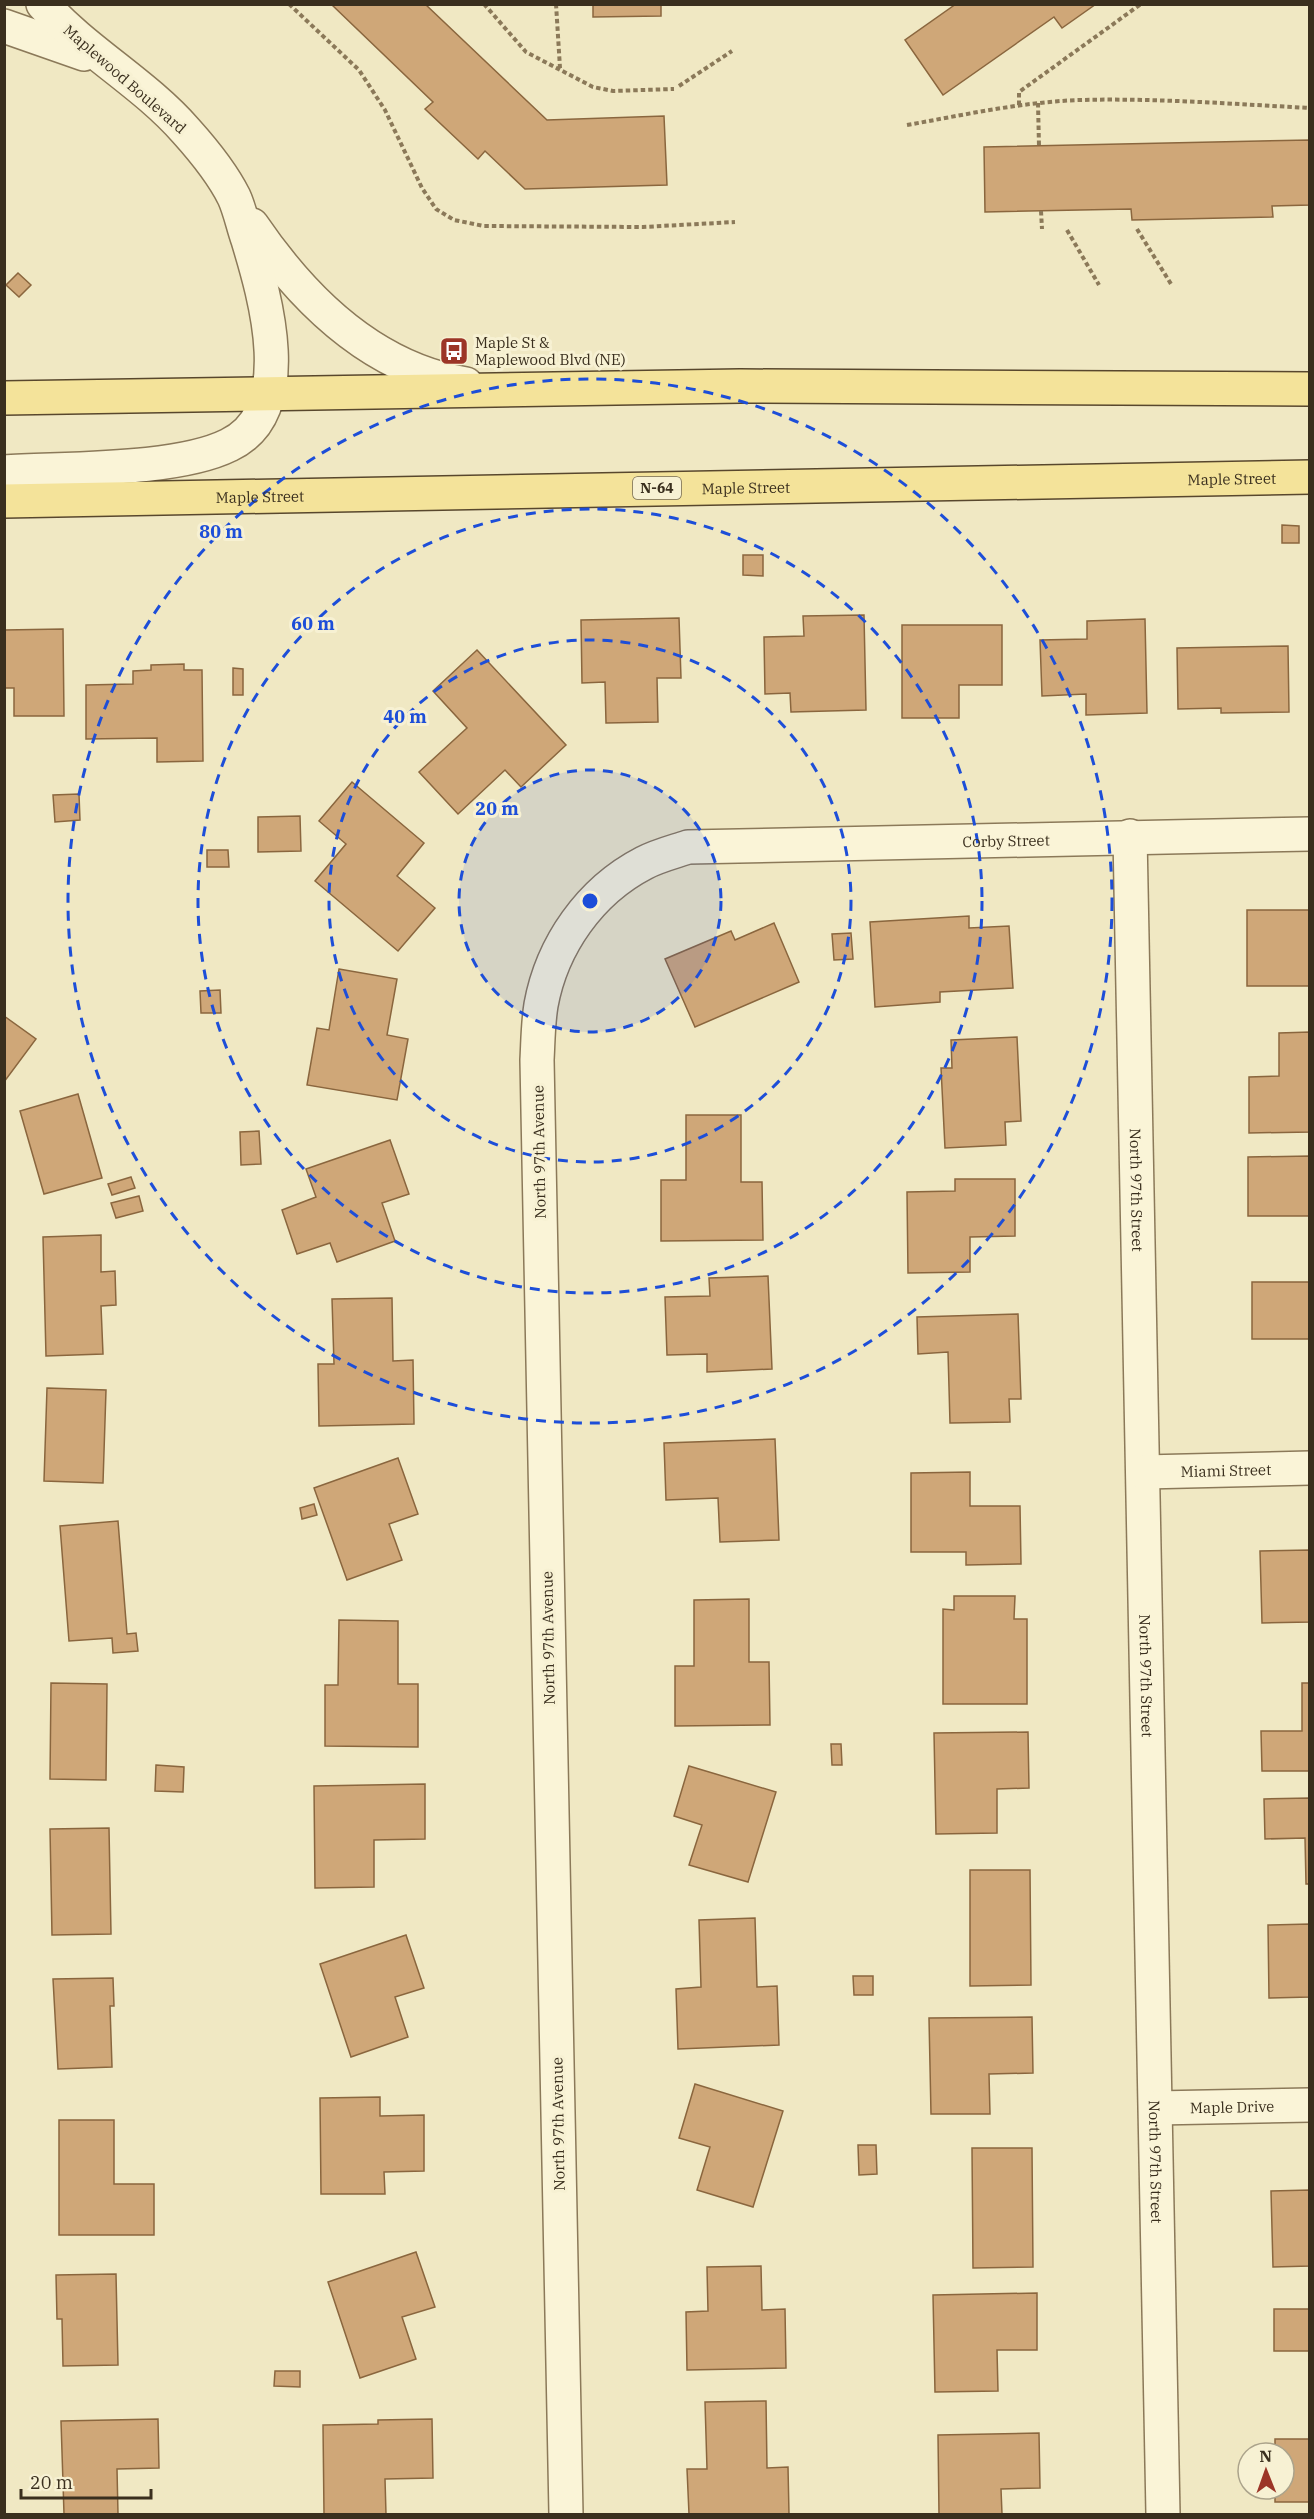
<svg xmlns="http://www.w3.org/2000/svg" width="1314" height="2519" viewBox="0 0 1314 2519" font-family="'IBM Plex Serif',serif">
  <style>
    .building { fill: #cfa778; stroke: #8a663e; stroke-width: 1.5 }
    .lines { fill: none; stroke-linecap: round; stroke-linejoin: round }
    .minor-casing { stroke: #8b7959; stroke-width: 36 }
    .major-casing { stroke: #58472d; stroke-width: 36 }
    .path { stroke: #8b7959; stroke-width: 4; stroke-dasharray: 4.5 3; stroke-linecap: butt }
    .minor { stroke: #faf4d7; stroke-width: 33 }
    .major { stroke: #f4e39a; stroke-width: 33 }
    .ring { fill: none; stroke: #1d4ed8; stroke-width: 3; stroke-dasharray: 10 8 }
    .labels { text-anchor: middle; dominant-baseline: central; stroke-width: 6; stroke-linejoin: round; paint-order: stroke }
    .shield { fill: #f7f1d3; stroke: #736954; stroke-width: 1.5 }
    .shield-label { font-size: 14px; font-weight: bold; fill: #3a2f1e }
    .street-label { font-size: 15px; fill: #3a2f1e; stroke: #f7f1d3 }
    .poi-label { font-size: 15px; fill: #3a2f1e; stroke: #f7f1d3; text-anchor: start }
    .centre { fill: #1d4ed8; stroke: #f7f1d3; stroke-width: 3 }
    .ring-label { font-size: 18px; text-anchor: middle; font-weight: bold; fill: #1d4ed8; stroke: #f7f1d3; stroke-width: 6; stroke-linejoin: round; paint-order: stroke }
  </style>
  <rect width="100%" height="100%" fill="#f0e8c3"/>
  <g class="building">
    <path d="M 331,4 L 425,4 L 547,120 L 664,116 L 667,185 L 525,189 L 485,151 L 478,159 L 425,109 L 433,102 Z"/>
    <path d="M 593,4 L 661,4 L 661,16 L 593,17 Z"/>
    <path d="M 956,4 L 1096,4 L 1062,28 L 1054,17 L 943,95 L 905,40 Z"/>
    <path d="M 1310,140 L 1310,205 L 1272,206 L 1273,217 L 1132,220 L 1131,209 L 985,212 L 984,147 Z"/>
    <path d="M 18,273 L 31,285 L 19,297 L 6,285 Z"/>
    <path d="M 1282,525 L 1299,526 L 1299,543 L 1282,543 Z"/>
    <path d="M 743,555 L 763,555 L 763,576 L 743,575 Z"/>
    <path d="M 864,615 L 866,710 L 791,712 L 790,693 L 765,694 L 764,637 L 804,636 L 803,616 Z"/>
    <path d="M 679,618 L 681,678 L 657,678 L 658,722 L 606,723 L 605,682 L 582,683 L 581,620 Z"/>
    <path d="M 1145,619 L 1147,713 L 1086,715 L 1086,694 L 1042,696 L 1040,640 L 1087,639 L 1087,621 Z"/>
    <path d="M 902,625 L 1002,625 L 1002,685 L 959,685 L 959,718 L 902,718 Z"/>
    <path d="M 63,629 L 64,716 L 14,716 L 14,688 L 4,688 L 4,630 Z"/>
    <path d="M 1288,646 L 1289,712 L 1221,713 L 1221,708 L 1178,709 L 1177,648 Z"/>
    <path d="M 477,650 L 566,745 L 521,787 L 505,770 L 458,814 L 419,772 L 467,728 L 433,691 Z"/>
    <path d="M 184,664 L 184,670 L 202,670 L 203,761 L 157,762 L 157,738 L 86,739 L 86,685 L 133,684 L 133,671 L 151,670 L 151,665 Z"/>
    <path d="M 233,668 L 243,669 L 243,695 L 233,695 Z"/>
    <path d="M 352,782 L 424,843 L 397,876 L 435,908 L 398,951 L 315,881 L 346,844 L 319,821 Z"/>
    <path d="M 79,794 L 80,820 L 55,822 L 53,795 Z"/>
    <path d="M 300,816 L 301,851 L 258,852 L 258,817 Z"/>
    <path d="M 207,850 L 228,850 L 229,867 L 207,867 Z"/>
    <rect x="1247" y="910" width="63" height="76"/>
    <path d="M 969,916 L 969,928 L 1009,926 L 1013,988 L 940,992 L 940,1002 L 875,1007 L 870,922 Z"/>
    <path d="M 774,923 L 799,982 L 695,1027 L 665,959 L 731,931 L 735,940 Z"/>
    <path d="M 851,933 L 853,959 L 834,960 L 832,934 Z"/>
    <path d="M 339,969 L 397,979 L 387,1035 L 408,1039 L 397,1100 L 307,1085 L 317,1028 L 329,1030 Z"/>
    <path d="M 220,990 L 221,1013 L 201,1013 L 200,991 Z"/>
    <path d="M 4,1016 L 36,1039 L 4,1082 Z"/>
    <path d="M 1310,1032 L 1310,1132 L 1249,1133 L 1249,1077 L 1279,1076 L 1279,1033 Z"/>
    <path d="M 1017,1037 L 1021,1121 L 1005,1122 L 1006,1145 L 945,1148 L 941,1068 L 952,1068 L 951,1040 Z"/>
    <path d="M 78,1094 L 102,1178 L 44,1194 L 20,1111 Z"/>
    <path d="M 686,1115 L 741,1115 L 741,1182 L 762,1182 L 763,1240 L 661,1241 L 661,1180 L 686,1180 Z"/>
    <path d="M 259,1131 L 261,1164 L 241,1165 L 240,1132 Z"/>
    <path d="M 390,1140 L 409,1194 L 382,1203 L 395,1241 L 337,1262 L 330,1243 L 297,1254 L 282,1210 L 316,1197 L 306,1169 Z"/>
    <path d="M 1310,1156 L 1310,1216 L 1248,1216 L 1248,1157 Z"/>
    <path d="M 131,1177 L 135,1188 L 112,1195 L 108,1184 Z"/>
    <path d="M 955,1179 L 1015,1179 L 1015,1236 L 970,1237 L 970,1272 L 908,1273 L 907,1192 L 955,1191 Z"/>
    <path d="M 139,1196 L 143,1211 L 116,1218 L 111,1203 Z"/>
    <path d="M 101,1235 L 101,1272 L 115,1271 L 116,1305 L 101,1306 L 103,1354 L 46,1356 L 43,1237 Z"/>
    <path d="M 768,1276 L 772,1369 L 707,1372 L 707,1354 L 667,1355 L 665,1297 L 710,1296 L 709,1278 Z"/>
    <rect x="1252" y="1282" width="58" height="57"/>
    <path d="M 392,1298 L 393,1361 L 413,1360 L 414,1424 L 319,1426 L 318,1364 L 334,1364 L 332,1299 Z"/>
    <path d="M 1018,1314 L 1021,1399 L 1009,1399 L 1010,1422 L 950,1423 L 948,1352 L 918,1354 L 917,1317 Z"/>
    <path d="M 47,1388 L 106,1390 L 103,1483 L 44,1481 Z"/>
    <path d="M 775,1439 L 779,1540 L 720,1542 L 718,1498 L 666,1500 L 664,1443 Z"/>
    <path d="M 398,1458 L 418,1514 L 389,1524 L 402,1560 L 347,1580 L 314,1488 Z"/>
    <path d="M 970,1472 L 970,1506 L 1020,1506 L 1021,1564 L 966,1565 L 966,1552 L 911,1552 L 911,1473 Z"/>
    <path d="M 314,1504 L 317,1515 L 302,1519 L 300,1508 Z"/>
    <path d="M 118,1521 L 127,1634 L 136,1633 L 138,1651 L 113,1653 L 112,1638 L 69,1641 L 60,1526 Z"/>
    <path d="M 1310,1550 L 1310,1622 L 1262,1623 L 1260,1551 Z"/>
    <path d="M 954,1596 L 1015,1596 L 1014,1619 L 1027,1619 L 1027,1704 L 943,1704 L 943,1609 L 954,1610 Z"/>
    <path d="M 749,1599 L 749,1662 L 769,1662 L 770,1725 L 675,1726 L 675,1666 L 694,1666 L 694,1600 Z"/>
    <path d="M 339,1620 L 398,1621 L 398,1684 L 418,1684 L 418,1747 L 325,1746 L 325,1685 L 338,1685 Z"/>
    <path d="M 51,1683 L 107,1684 L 106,1780 L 50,1779 Z"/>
    <path d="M 1302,1683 L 1310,1683 L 1310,1771 L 1262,1771 L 1261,1731 L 1302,1731 Z"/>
    <path d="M 1028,1732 L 1029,1788 L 997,1789 L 997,1833 L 936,1834 L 934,1733 Z"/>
    <path d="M 831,1744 L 841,1744 L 842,1765 L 832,1765 Z"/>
    <path d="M 156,1765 L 184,1767 L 183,1792 L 155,1791 Z"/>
    <path d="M 689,1766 L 776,1792 L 748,1882 L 689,1865 L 702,1825 L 674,1816 Z"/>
    <path d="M 425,1784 L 425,1839 L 374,1840 L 374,1887 L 315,1888 L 314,1786 Z"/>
    <path d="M 1310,1798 L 1310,1884 L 1306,1884 L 1305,1838 L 1265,1839 L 1264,1799 Z"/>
    <path d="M 109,1828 L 111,1934 L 52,1935 L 50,1829 Z"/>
    <path d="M 970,1870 L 1030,1870 L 1031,1985 L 970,1986 Z"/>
    <path d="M 755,1918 L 757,1987 L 777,1986 L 779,2045 L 678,2049 L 676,1989 L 701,1987 L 699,1920 Z"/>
    <path d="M 1310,1924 L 1310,1997 L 1269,1998 L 1268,1925 Z"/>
    <path d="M 406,1935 L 424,1988 L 395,1997 L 408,2037 L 351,2057 L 320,1964 Z"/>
    <path d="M 853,1976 L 873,1976 L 873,1995 L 854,1995 Z"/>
    <path d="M 113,1978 L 114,2006 L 110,2006 L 112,2067 L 58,2069 L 53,1979 Z"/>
    <path d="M 1032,2017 L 1033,2073 L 989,2074 L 990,2114 L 931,2114 L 929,2018 Z"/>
    <path d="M 695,2084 L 783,2111 L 753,2207 L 697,2190 L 710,2147 L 679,2138 Z"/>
    <path d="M 380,2097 L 380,2116 L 424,2115 L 424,2171 L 384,2172 L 385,2194 L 321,2194 L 320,2098 Z"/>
    <path d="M 59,2120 L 114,2120 L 114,2184 L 154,2184 L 154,2235 L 59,2235 Z"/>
    <path d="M 858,2145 L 876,2145 L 877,2174 L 859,2175 Z"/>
    <path d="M 972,2148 L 1032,2148 L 1033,2267 L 973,2268 Z"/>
    <path d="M 1310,2190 L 1310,2266 L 1273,2267 L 1271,2191 Z"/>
    <path d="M 416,2252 L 435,2307 L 402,2317 L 416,2359 L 360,2378 L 328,2282 Z"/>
    <path d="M 761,2266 L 762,2310 L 785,2309 L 786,2368 L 687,2370 L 686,2312 L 708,2311 L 707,2267 Z"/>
    <path d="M 116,2274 L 118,2365 L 63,2366 L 62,2319 L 57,2319 L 56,2275 Z"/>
    <path d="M 1037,2293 L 1037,2350 L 997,2350 L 998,2391 L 935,2392 L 933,2295 Z"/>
    <rect x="1274" y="2309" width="36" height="42"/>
    <path d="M 275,2371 L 300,2371 L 300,2387 L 274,2386 Z"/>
    <path d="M 766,2401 L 767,2468 L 788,2467 L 789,2514 L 689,2514 L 687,2469 L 707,2469 L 705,2402 Z"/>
    <path d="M 158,2419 L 159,2468 L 117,2469 L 118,2514 L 64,2514 L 61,2421 Z"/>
    <path d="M 432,2419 L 433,2478 L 385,2479 L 386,2514 L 324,2514 L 323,2425 L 378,2424 L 378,2420 Z"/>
    <path d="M 1039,2433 L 1040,2488 L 1001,2489 L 1002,2514 L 939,2514 L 938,2435 Z"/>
    <path d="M 1275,2439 L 1309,2439 L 1310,2502 L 1275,2502 L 1275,2489 L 1284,2489 L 1284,2453 L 1275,2453 Z"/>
  </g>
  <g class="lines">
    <g class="minor-casing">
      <g id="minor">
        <path d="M 4,26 L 84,54"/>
        <path d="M 252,225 C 303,300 373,369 466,384"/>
        <path d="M 4,472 C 65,468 177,471 229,445 C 299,412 265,296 248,240 C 243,226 240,210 234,197 C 222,173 204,151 186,131 C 144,83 86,52 43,4"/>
        <path id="s1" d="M 1130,836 L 1163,2514"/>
        <path id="s2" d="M 1144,1472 L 1310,1468"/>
        <path id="s3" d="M 1156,2108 L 1310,2105"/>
        <path id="s4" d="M 566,2514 L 537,1060 C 538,1042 538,1023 541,1005 C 552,945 590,891 644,863 C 657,856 673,852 688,847 L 1310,834"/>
      </g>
    </g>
    <g class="major-casing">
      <g id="major">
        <path d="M 4,398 L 740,386 L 1310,389"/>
        <path id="s5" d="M 4,501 L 1310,477"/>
      </g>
    </g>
    <g class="path">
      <path d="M 289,4 L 359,70 L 385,110 L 422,188 L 436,209 L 454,220 L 484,226 L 643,227 L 735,222"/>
      <path d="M 484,4 L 526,52 L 593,87 L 613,91 L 674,89"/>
      <path d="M 556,4 L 560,68"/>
      <path d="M 679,86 L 732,51"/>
      <path d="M 1038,103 L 1039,146"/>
      <path d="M 1019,105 L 1019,92 L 1141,4"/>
      <path d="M 907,125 C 964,115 1021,102 1080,100 C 1156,98 1233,104 1310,108"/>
      <path d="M 1041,211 L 1042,229"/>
      <path d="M 1137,229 L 1171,284"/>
      <path d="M 1067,230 L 1099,285"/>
    </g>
    <use href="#minor" class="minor"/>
    <use href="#major" class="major"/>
  </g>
  <circle cx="590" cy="901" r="131" fill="#1d4ed8" fill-opacity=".12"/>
  <g class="ring">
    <circle cx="590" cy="901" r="131"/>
    <circle cx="590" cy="901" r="261"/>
    <circle cx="590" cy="901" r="392"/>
    <circle cx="590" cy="901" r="522"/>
  </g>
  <defs>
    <g id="bus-square" transform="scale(1.5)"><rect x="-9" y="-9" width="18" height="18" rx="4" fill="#9c3527" stroke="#f7f1d3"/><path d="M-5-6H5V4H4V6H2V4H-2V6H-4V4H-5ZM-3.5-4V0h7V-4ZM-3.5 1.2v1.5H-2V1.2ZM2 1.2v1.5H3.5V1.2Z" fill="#fff"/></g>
  </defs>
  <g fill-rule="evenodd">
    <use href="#bus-square" x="454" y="351"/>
  </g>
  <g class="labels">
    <rect class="shield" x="633" y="477" width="48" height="22" rx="4.5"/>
    <g class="shield-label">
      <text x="657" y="488">N-64</text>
    </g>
    <g class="street-label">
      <text transform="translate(125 79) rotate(41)">Maplewood Boulevard</text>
      <text stroke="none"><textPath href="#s5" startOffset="1228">Maple Street</textPath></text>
      <text stroke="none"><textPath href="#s5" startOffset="742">Maple Street</textPath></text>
      <text stroke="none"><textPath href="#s5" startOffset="256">Maple Street</textPath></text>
      <text stroke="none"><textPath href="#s4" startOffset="2056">Corby Street</textPath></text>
      <text transform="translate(539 1152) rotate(-91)">North 97th Avenue</text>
      <text stroke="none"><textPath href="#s1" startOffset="354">North 97th Street</textPath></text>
      <text stroke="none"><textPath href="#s2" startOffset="82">Miami Street</textPath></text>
      <text transform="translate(548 1638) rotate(-91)">North 97th Avenue</text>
      <text stroke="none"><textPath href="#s1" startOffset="840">North 97th Street</textPath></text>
      <text stroke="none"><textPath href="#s3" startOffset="76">Maple Drive</textPath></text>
      <text transform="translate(558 2124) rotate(-91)">North 97th Avenue</text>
      <text stroke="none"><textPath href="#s1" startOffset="1326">North 97th Street</textPath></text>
    </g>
    <g class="poi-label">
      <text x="475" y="342">Maple St &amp;<tspan x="475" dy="17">Maplewood Blvd (NE)</tspan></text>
    </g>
  </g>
  <circle cx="590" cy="901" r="9" class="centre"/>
  <g class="ring-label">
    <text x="221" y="538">80 m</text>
    <text x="313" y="630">60 m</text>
    <text x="405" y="723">40 m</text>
    <text x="497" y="815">20 m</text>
  </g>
  <rect width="1314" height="2519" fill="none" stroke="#3a2f1e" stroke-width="12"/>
  <g transform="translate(1266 2471) rotate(359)"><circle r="28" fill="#f7f1d3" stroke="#aba38b" stroke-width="1.5"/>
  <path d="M0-4.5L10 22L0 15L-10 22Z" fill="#9c3527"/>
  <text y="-9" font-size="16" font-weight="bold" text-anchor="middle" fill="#3a2f1e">N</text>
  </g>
  <path d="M21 2489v9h130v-9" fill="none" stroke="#3a2f1e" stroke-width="3"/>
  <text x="30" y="2489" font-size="18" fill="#3a2f1e" stroke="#f7f1d3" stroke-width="4.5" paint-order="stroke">20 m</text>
</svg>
